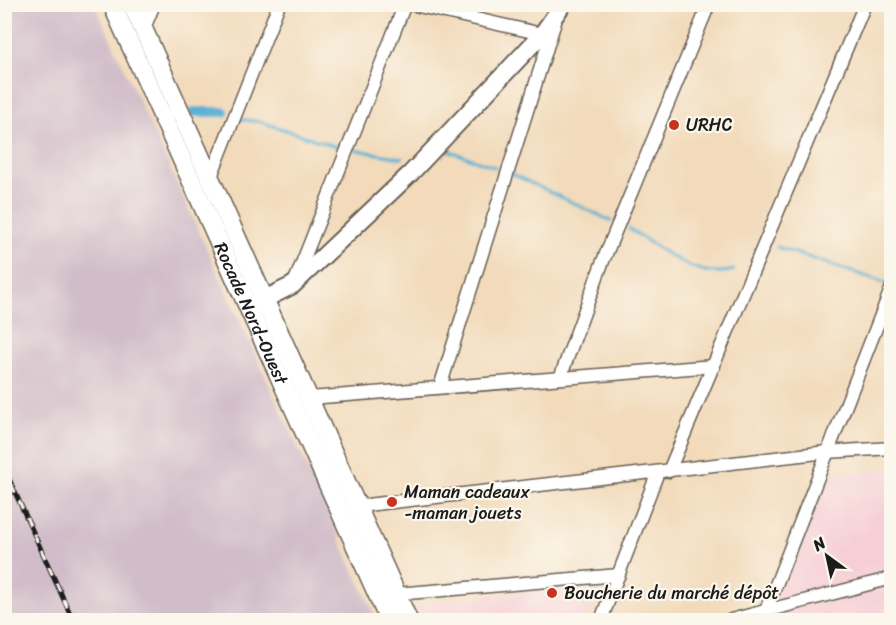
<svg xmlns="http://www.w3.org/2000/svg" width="896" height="625" viewBox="0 0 896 625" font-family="Sriracha,sans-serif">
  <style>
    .built { fill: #f6cfd6 }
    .industrial { fill: #d1bdc9 }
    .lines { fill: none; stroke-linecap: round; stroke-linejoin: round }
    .stream { stroke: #55b0d3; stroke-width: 3 }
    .canal { stroke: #55b0d3; stroke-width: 10 }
    .street-casing { stroke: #675e53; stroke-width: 15 }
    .secondary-casing { stroke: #675e53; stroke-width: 20 }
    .primary-casing { stroke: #675e53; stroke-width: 21 }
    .street { stroke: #fff; stroke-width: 12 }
    .secondary { stroke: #fff; stroke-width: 16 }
    .primary { stroke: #fff; stroke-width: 18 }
    .rail-casing { stroke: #1c1c1c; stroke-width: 5 }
    .rail { stroke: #fbf7ec; stroke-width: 3; stroke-dasharray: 9; stroke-linecap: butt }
    .poi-dot { fill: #c8321e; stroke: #fbf7ec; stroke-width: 2 }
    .labels { text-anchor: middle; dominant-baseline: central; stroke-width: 4.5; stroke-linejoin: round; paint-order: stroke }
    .poi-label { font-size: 18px; fill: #1c1c1c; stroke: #fbf7ec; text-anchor: start }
    .street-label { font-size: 18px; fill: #1c1c1c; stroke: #fbf7ec }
  </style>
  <rect width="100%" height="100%" fill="#fbf7ec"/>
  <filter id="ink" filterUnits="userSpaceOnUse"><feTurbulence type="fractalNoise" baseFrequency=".0167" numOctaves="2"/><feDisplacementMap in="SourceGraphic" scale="12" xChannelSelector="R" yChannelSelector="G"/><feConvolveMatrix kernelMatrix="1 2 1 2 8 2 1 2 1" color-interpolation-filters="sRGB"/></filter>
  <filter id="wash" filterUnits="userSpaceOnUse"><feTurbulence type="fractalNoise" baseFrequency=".008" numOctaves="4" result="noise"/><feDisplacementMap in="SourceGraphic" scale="24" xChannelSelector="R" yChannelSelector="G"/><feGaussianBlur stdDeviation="1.35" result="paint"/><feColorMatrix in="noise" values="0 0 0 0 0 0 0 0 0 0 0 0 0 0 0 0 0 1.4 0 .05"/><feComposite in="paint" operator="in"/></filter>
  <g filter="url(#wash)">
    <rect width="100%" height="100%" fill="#f2daba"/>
    <g class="built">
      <path d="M 891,470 L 891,579 L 773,606 L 825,475 Z"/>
      <path d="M 600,583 L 586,620 L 425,620 L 416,604 Z"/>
      <path d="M 891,585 L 891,620 L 747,620 Z"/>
    </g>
    <path class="industrial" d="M 4,5 L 95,5 L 377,620 L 5,620 Z"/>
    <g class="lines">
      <g class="stream">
        <path d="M 239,119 L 261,122 L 338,147"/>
        <path d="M 356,150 L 402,158"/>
        <path d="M 450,151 L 495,167"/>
        <path d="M 510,173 L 611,221"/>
        <path d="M 629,229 C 661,248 695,281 734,270"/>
        <path d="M 777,247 L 889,284"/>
      </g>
      <path class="canal" d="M 194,112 L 224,112"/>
    </g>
  </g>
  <g filter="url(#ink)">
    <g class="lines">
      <g class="street-casing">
        <g id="street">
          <path d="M 410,4 L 542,34"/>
          <path d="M 143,31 L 154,4"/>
          <path d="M 210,179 L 279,4"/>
          <path d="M 295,281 L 405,4"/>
          <path d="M 560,378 L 601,266 L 709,4"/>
          <path d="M 440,387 L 555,22"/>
          <path d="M 310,398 L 714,366"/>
          <path d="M 669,471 L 865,4"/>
          <path d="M 358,506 L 827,452 L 892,448"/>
          <path d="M 396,594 L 619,575"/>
          <path d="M 765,613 L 892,287"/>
          <path d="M 601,620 L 658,472"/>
          <path d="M 731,620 L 892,578"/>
        </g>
      </g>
      <g class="secondary-casing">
        <path id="secondary" d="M 253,305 L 293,285 L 411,173 L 542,34 L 563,4"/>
      </g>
      <g class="primary-casing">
        <g id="primary">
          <path id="s1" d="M 112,4 L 389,620"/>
          <path d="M 132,4 L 408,620"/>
        </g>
      </g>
      <use href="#street" class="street"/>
      <use href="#secondary" class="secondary"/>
      <use href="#primary" class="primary"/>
      <g class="rail-casing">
        <path id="rail" d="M 4,468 L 73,620"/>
      </g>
      <use href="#rail" class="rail"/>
    </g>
  </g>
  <g class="poi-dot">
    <circle cx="674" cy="125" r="6"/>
    <circle cx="392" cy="502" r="6"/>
    <circle cx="552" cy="593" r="6"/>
  </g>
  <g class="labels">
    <g class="poi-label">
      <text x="686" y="125">URHC</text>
      <text x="404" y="492">Maman cadeaux<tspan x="404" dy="21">-maman jouets</tspan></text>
      <text x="564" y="593">Boucherie du marché dépôt</text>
    </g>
    <g class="street-label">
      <text stroke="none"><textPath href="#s1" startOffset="339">Rocade Nord-Ouest</textPath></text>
    </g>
  </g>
  <rect width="896" height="625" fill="none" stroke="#fbf7ec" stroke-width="24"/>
  <g transform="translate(827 556) rotate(327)" stroke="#fbf7ec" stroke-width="4.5" paint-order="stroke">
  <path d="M0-4.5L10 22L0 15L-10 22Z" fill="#1c1c1c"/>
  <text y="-9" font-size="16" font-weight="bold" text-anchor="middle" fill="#1c1c1c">N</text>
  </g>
</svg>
